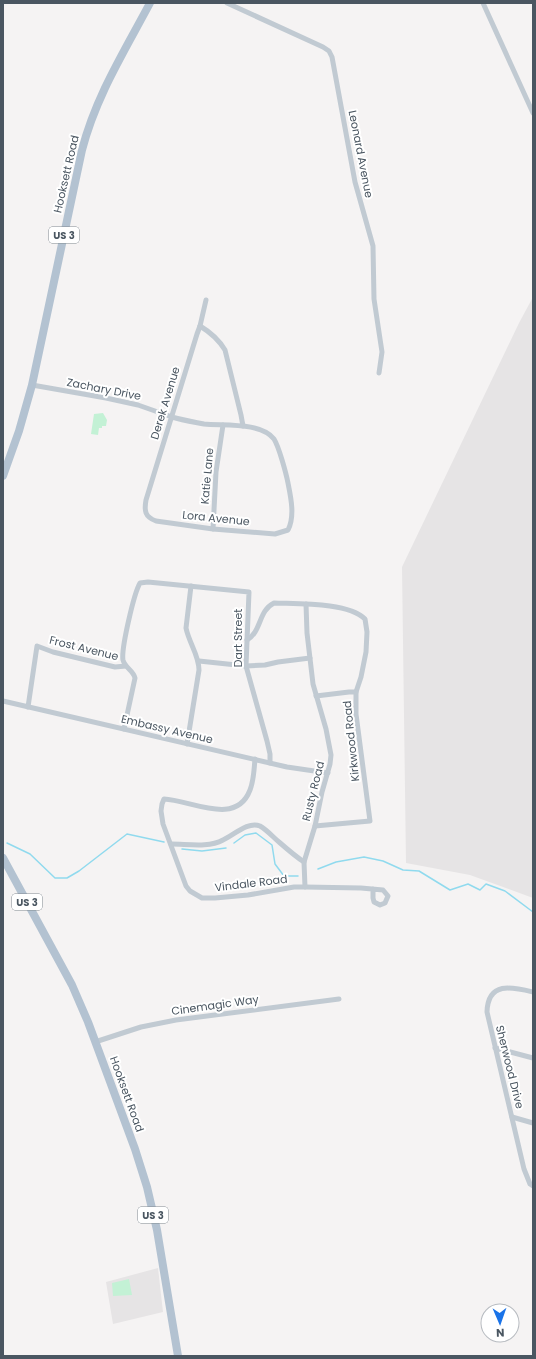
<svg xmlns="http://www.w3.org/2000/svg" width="536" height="1359" viewBox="0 0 536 1359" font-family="Poppins,sans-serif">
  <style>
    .education { fill: #e6e4e5 }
    .green { fill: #c3f1d5 }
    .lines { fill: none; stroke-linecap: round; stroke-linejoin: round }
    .stream { stroke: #90daee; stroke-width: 1.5 }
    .street { stroke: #c1cad2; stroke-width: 5 }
    .primary { stroke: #b3c2d1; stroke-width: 8 }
    .labels { text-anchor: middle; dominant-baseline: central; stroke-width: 4; stroke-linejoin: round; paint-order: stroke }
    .shield { fill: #fff; stroke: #808990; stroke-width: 1 }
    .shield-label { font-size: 10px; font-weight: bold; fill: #4a5661 }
    .street-label { font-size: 11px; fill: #4a5661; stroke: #fff }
  </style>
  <rect width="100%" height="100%" fill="#f5f3f3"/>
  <g class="education">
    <path d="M 533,297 L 533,898 L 470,875 L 406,863 L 402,567 L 519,323 Z"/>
    <path d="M 158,1268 L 163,1312 L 113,1324 L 106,1282 Z"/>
  </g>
  <g class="green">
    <path d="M 103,413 L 107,420 L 106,426 L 102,426 L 102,428 L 99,428 L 98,435 L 91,434 L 94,414 Z"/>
    <path d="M 129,1279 L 132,1295 L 113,1296 L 112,1283 Z"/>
  </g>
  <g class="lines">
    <g class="stream">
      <path d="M 7,843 L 30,854 L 55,878 L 67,878 L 79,871 L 127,834 L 164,842"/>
      <path d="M 234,843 L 245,835 L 256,833 L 272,845 L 275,864 L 284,876 L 298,876"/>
      <path d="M 182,849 L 202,851 L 226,848"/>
      <path d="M 318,869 L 336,862 L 364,857 L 383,861 L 403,870 L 419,871 L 450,890 L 468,884 L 480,890 L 486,884 L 505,891 L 533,912"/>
    </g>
    <g class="street">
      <path d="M 227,3 L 323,47 L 329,51 L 332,57 L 355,182 L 373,246 L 374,299 L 382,352 L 379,373"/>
      <path d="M 483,3 L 533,113"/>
      <path d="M 200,326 C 210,332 219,340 225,350 L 241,415 L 243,426"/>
      <path d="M 32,385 L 106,398 L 138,405 L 172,417 C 182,420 194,422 204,424 C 224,426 261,422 274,439 C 279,447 286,473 288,483 C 291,498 295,516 288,530 L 275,534 L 213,529 L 156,521 C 145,517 144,511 146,500 L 197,334 L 200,326 L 206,300"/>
      <path d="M 213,529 L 216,472 L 223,425"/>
      <path d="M 247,640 C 262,631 258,611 274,603 C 297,604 348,602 365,619 L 367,632 L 366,652 L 361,677 L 356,692 L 356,714 L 370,821 L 315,826"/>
      <path d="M 199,661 L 246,666 L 265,665 L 278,662 L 310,658"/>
      <path d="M 316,696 L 349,692 L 356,692"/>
      <path d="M 3,701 L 287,767 L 328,773"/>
      <path d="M 28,707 L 37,646 L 53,652 L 115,667 L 126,666"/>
      <path d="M 124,729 L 135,678 C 133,670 125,668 123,660 C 121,649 134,593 140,583 L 148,582 L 249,592 L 246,666 L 267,741 L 270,754 L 270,763"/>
      <path d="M 187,744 L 199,670 C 199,655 189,643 186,628 L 191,586"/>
      <path d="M 255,759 C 254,769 254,780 250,790 C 236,827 191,800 164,799 L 162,804 L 161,811 L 163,824 L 186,886 L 190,891 L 202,898 L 215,898 L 248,895 L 294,887 L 305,887 L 361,888 L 383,890 L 388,896 L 385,903 L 380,905 L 374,902 L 373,898 L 373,889"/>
      <path d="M 171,844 C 188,844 208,848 223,840 C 234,835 248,821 260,826 C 267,830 273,837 279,842 C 287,849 295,856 304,862"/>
      <path d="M 305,887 L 304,862 L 315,826 L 322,792 L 330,764 L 331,755 L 326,729 L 313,684 L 307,633 L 306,604"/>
      <path d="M 533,992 C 512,987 488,981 487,1012 L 524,1169 L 530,1184 L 533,1186"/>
      <path d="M 95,1042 L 141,1027 L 176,1020 L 339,999"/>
      <path d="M 495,1048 L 533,1058"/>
      <path d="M 512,1117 L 533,1123"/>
    </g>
    <g class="primary">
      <path d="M 3,476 L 19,431 L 32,385 L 82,150 C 96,96 124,52 150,3"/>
      <path d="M 3,858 L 72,985 L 88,1022 L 135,1149 L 147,1187 L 157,1230 L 178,1356"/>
    </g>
  </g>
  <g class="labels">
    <g class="shield">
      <rect x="49" y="227" width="30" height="16" rx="3"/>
      <rect x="12" y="894" width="30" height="16" rx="3"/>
      <rect x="138" y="1207" width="30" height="16" rx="3"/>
    </g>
    <g class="shield-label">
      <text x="64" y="235">US 3</text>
      <text x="27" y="902">US 3</text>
      <text x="153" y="1215">US 3</text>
    </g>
    <g class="street-label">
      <text transform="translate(361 154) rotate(79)">Leonard Avenue</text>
      <text transform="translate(66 174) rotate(-77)">Hooksett Road</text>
      <text transform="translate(104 389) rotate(11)">Zachary Drive</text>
      <text transform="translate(165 403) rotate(-73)">Derek Avenue</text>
      <text transform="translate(207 476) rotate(-85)">Katie Lane</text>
      <text transform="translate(216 518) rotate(6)">Lora Avenue</text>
      <text transform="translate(238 638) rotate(-90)">Dart Street</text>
      <text transform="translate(84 648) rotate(14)">Frost Avenue</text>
      <text transform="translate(167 729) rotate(13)">Embassy Avenue</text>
      <text transform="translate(351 741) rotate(-96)">Kirkwood Road</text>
      <text transform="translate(313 791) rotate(-76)">Rusty Road</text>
      <text transform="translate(251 883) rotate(-7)">Vindale Road</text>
      <text transform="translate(215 1005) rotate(-8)">Cinemagic Way</text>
      <text transform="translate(510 1067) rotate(76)">Sherwood Drive</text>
      <text transform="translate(127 1094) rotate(70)">Hooksett Road</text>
    </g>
  </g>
  <rect width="536" height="1359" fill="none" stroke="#4a5661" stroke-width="8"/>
  <g transform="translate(500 1323) rotate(178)"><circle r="19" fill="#ffffff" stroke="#b7bbc0"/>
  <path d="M0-3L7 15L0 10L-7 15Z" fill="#1a73e8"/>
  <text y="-6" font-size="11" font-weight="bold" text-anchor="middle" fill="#4a5661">N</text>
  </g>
</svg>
